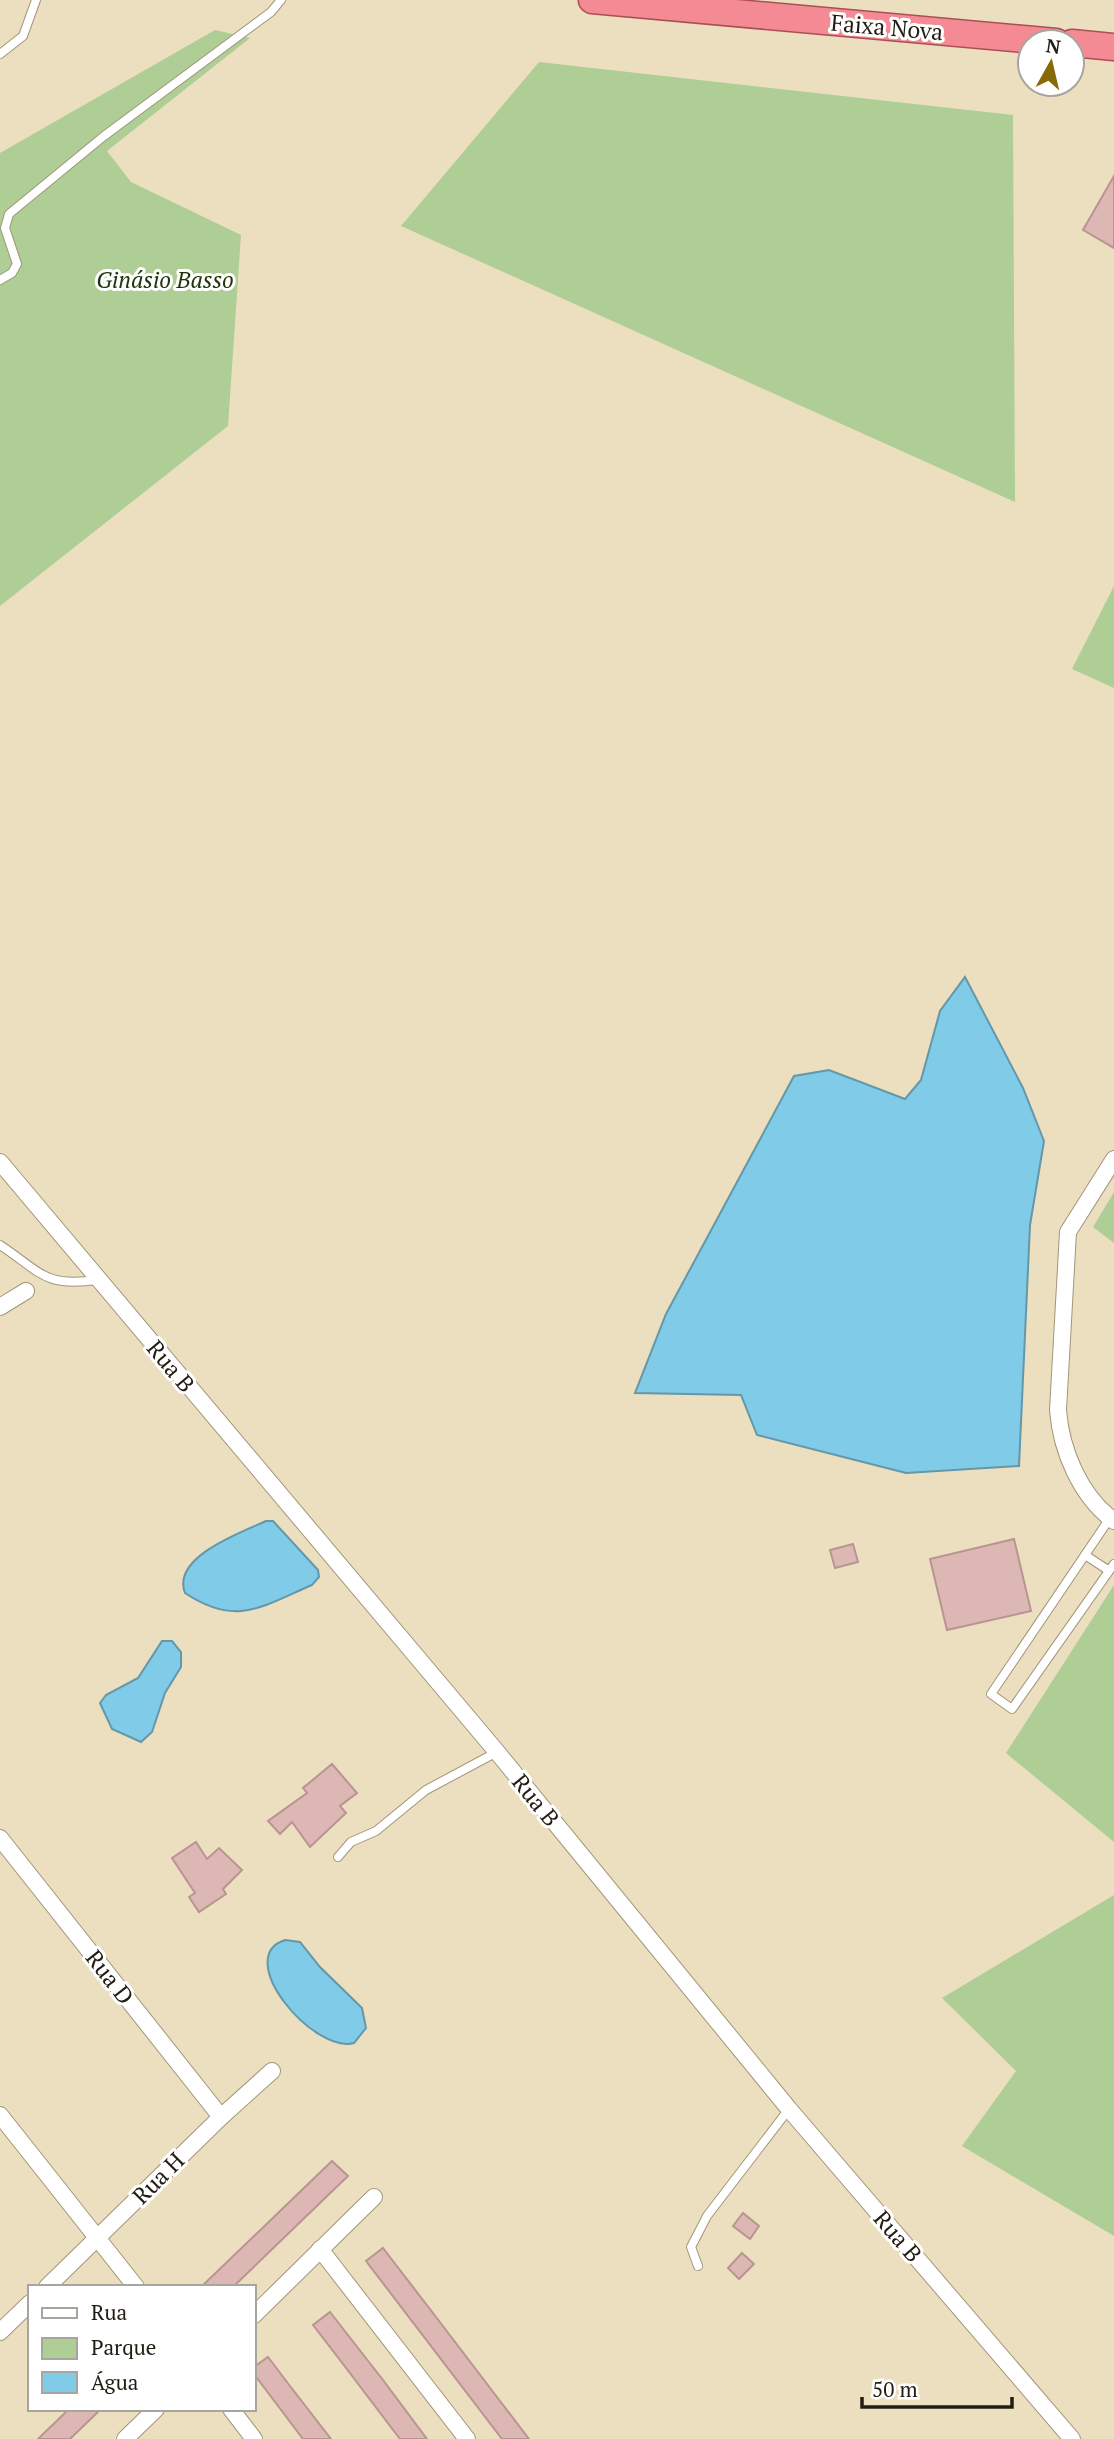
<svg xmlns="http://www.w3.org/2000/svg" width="1114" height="2439" viewBox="0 0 1114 2439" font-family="'PT Serif',serif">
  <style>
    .green { fill: #aece95 }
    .water { fill: #80cbe7; stroke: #6497a7; stroke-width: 2 }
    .building { fill: #ddb7b4; stroke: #b99592; stroke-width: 2 }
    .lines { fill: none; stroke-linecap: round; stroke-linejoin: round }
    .service-casing { stroke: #a19679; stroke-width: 10 }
    .minor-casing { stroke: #a19679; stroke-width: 18 }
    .trunk-casing { stroke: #a95055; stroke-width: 29 }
    .service { stroke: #fff; stroke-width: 8 }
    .minor { stroke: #fff; stroke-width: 16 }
    .trunk { stroke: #f48a94; stroke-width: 26 }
    .labels { text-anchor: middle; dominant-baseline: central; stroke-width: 6; stroke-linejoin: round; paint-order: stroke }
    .street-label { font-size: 23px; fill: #221d12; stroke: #fff }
    .park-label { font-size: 23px; font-style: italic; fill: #21350c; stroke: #fff }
  </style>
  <rect width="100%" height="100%" fill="#ecdfc0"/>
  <g class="green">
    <path d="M 215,30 L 250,38 L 107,151 L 131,182 L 241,235 L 228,426 L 0,606 L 0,153 Z"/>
    <path d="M 539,62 L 1013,115 L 1015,502 L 401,226 Z"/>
    <path d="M 1114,586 L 1114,688 L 1072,669 Z"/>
    <path d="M 1114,1192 L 1114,1243 L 1093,1227 Z"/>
    <path d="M 1114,1585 L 1114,1842 L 1006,1753 Z"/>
    <path d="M 1114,1895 L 1114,2236 L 962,2146 L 1016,2071 L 942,1998 Z"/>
  </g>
  <g class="water">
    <path d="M 965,977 L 1023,1088 L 1044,1141 L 1030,1225 L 1019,1466 L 906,1473 L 757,1435 L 741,1395 L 635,1393 L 666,1314 L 794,1076 L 829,1070 L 905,1099 L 921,1080 L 940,1011 Z"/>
    <path d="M 266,1521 L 273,1521 L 318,1570 L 319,1577 L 312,1585 C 261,1607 236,1627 185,1593 C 171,1557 242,1532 266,1521 Z"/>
    <path d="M 162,1641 L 172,1641 L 181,1652 L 181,1667 L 165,1693 L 152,1732 L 141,1742 L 112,1729 L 100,1703 L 106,1695 L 138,1678 Z"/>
    <path d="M 285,1940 L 300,1942 L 320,1967 L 362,2008 L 366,2028 L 354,2043 C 313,2054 232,1957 285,1940 Z"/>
  </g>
  <g class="building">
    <path d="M 1114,176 L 1114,248 L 1083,230 Z"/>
    <path d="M 1014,1539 L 1031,1611 L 947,1630 L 930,1559 Z"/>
    <path d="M 853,1544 L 858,1562 L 835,1568 L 830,1550 Z"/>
    <path d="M 332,1764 L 357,1793 L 340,1806 L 346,1813 L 310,1847 L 292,1822 L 280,1834 L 268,1821 L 307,1793 L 303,1788 Z"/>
    <path d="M 196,1842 L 207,1859 L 219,1848 L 242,1870 L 223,1889 L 226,1894 L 199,1912 L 189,1897 L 195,1893 L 172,1858 Z"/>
    <path d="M 332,2161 L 348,2176 L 321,2202 L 233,2287 L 201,2287 Z"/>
    <path d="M 743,2213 L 759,2226 L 750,2239 L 733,2226 Z"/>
    <path d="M 383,2248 L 436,2317 L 529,2439 L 502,2439 L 366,2261 Z"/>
    <path d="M 742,2253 L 754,2264 L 739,2279 L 728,2268 Z"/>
    <path d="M 330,2312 L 383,2380 L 427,2439 L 400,2439 L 343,2364 L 313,2325 Z"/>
    <path d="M 268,2357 L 290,2386 L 331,2439 L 303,2439 L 254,2374 L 254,2367 Z"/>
    <path d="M 69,2409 L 101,2409 L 70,2439 L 38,2439 Z"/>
  </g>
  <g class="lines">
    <g class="service-casing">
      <g id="service">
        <path d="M 0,54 L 23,36 L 36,0"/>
        <path d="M 0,280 L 12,273 L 17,264 L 5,228 L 9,214 L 104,136 L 271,12 L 281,0"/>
        <path d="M 0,1245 C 42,1273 44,1287 97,1280"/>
        <path d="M 1110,1518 L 991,1694 L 1012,1709 L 1114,1564"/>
        <path d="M 1085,1555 L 1108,1570"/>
        <path d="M 338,1857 L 351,1842 L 376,1831 L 426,1790 L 497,1752"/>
        <path d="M 698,2266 L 691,2247 L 707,2216 L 789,2109"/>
      </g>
    </g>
    <g class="minor-casing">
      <g id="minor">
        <path d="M 1114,1159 L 1068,1232 L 1058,1410 C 1061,1450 1080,1496 1114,1521"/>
        <path d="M 0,1162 L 497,1752 L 789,2109 L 1072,2439"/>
        <path d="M 0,1307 L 26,1291"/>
        <path d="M 0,1838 L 221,2117"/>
        <path d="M 0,2115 L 136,2287"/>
        <path d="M 320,2249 L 467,2439"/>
        <path d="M 47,2287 L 221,2117 L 272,2071"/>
        <path d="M 254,2315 L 374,2197"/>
        <path d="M 0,2332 L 30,2303"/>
        <path d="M 231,2409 L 254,2439"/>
        <path d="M 125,2439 L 156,2409"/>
      </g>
    </g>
    <g class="trunk-casing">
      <g id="trunk">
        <path d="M 592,0 L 1056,42"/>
        <path d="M 1072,43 L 1114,47"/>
      </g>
    </g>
    <use href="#service" class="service"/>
    <use href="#minor" class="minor"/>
    <use href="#trunk" class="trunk"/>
  </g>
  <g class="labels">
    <g class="street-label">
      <text transform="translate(887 27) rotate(5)">Faixa Nova</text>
      <text transform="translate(171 1366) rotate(50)">Rua B</text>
      <text transform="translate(536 1800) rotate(51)">Rua B</text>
      <text transform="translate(110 1977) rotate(52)">Rua D</text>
      <text transform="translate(158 2178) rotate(-45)">Rua H</text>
      <text transform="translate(898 2236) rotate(49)">Rua B</text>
    </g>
    <g class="park-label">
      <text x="165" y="279">Ginásio Basso</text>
    </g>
  </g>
  <rect x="28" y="2285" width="228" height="126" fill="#ffffff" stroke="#a7a5a0" stroke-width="2"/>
  <rect x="42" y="2308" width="35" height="10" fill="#ffffff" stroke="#a7a5a0" stroke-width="2"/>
  <text x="91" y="2320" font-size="21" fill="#221d12">Rua</text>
  <rect x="42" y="2338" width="35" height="21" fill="#aece95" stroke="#a7a5a0" stroke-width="2"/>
  <text x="91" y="2355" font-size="21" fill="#221d12">Parque</text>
  <rect x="42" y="2372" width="35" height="21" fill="#80cbe7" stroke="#a7a5a0" stroke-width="2"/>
  <text x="91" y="2390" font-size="21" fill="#221d12">Água</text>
  <g transform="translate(1051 63) rotate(8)"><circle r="33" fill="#ffffff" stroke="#a7a5a0" stroke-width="2"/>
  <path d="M0-5L12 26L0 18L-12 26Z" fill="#856a05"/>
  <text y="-10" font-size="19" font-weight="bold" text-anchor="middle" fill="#221d12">N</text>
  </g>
  <path d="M862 2397v10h150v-10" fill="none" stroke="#221d12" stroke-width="3.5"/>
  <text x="872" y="2397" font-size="21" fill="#221d12" stroke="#ffffff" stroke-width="5" paint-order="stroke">50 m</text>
</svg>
